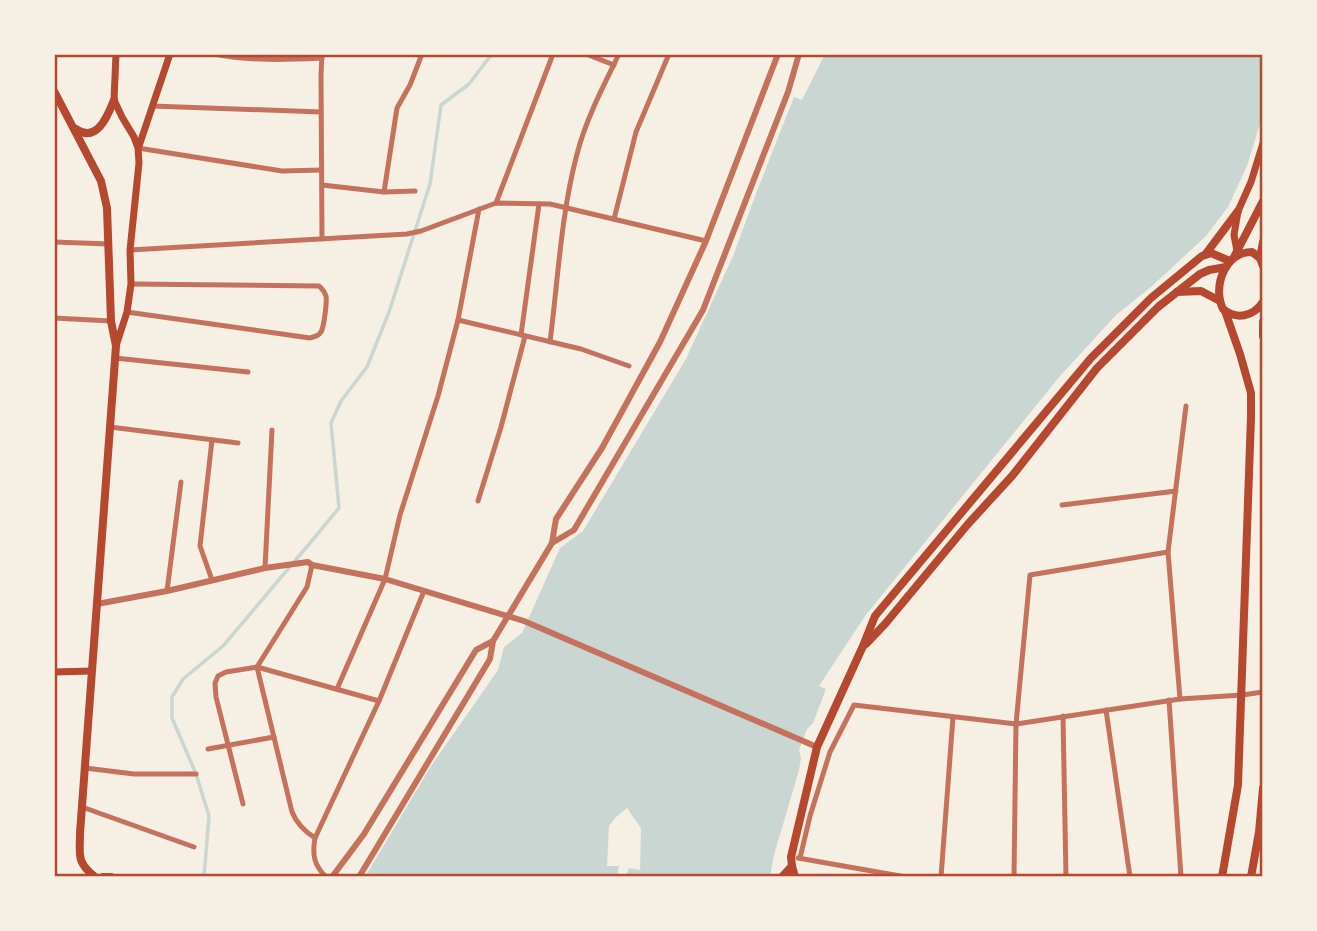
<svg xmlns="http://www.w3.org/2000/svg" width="1317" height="931" viewBox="0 0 1317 931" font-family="Roboto,sans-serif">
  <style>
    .water { fill: #c9d6d2 }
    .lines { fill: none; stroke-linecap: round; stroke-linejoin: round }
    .stream { stroke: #c9d6d2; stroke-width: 3.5 }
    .minor { stroke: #c5725c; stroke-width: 5 }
    .tertiary { stroke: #c5725c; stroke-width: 6 }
    .secondary { stroke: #b5482f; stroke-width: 7 }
    .primary { stroke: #b5482f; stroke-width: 8 }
    .neatline { fill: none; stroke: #b5482f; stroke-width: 2.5 }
  </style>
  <rect width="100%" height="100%" fill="#f6efe4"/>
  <path class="water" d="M 825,54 L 1263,54 L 1263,114 L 1247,166 L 1228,207 L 1206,236 L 1151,287 L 1116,315 L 1060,376 L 865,616 L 819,686 L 826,689 L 813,723 L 807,729 L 799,750 L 801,758 L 799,770 L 774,855 L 770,877 L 626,877 L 629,868 L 640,870 L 641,828 L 627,808 L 615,818 L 609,826 L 607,866 L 619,866 L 617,877 L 365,877 L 431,766 L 498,670 L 504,647 L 522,633 L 560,548 L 583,531 L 686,359 L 733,256 L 757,191 L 794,97 L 802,100 Z"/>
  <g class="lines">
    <path class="stream" d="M 204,877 L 209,816 L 196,774 L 172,718 L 172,697 L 183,679 L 223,646 L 310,543 L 339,508 L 331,423 L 341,401 L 367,367 L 389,312 L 430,184 L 441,105 L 469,84 L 492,54"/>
    <g class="minor">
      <path d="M 214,54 C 250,61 285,60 322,58"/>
      <path d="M 586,54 L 614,65"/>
      <path d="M 152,106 L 321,112"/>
      <path d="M 138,148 L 282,171 L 321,170"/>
      <path d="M 322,185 L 384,192 L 415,191"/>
      <path d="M 384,192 L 397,108 L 410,85 L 422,54"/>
      <path d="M 496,203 L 553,54"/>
      <path d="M 614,219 L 636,132 L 669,54"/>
      <path d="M 322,239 L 321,75 L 322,54"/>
      <path d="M 54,242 L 109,244"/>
      <path d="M 130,250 L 407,234 L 421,231 L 496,203 L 550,204 L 706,241"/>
      <path d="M 127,312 L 310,338 C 315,336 318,337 321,332 C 324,327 327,302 326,296 C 324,290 323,290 319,286 L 131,284"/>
      <path d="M 54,318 L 111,321"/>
      <path d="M 458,320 L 581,349 L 629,366"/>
      <path d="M 521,335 L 539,204"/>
      <path d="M 550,342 C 558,280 561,214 577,154 C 586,119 603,87 619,54"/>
      <path d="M 115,358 L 248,372"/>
      <path d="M 110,427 L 238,443"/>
      <path d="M 478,501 L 501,427 L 525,336"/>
      <path d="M 1062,505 L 1176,491"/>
      <path d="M 312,565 L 307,587 L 257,667 L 292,812 C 297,824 304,831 315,838"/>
      <path d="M 265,568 L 272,430"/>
      <path d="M 212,580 L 200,546 L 212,440"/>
      <path d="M 167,591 L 181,482"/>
      <path d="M 337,689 L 385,579 L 400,515 L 438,396 L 458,320 L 479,209"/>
      <path d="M 1180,699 L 1168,552 L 1186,406"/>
      <path d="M 1169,700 L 1181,877"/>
      <path d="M 1106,710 L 1130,877"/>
      <path d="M 1063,716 L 1066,877"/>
      <path d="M 208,749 L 274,737"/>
      <path d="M 85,768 L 134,774 L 196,774"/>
      <path d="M 243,804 L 216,697 L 215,683 L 218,676 L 226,672 L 257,667 L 379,701"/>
      <path d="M 82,807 L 194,847"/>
      <path d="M 798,858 L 906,877"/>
      <path d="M 800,858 L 810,816 L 830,752 L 854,705 L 1016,724 L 1180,699 L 1242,695 L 1263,692"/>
      <path d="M 326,877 C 314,865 312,855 315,838 L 379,701 L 424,591"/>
      <path d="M 941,877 L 953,717"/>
      <path d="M 1014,877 L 1016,724 L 1030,575 L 1168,552"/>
    </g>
    <g class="tertiary">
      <path d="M 552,543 L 574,530 L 703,310 L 788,92 L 799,54"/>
      <path d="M 97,604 L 167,591 L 265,568 L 308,562 L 312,565 L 385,579 L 524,621 L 817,747"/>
      <path d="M 332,877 L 364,834 L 476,650 L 493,641"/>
      <path d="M 359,877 L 490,659 L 493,641 L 552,543 L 556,519 L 602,448 L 660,342 L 706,241 L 778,54"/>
    </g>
    <g class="secondary">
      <path d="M 116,54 L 114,100 L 122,117 L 134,137 L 138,148 L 139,163 L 130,250 L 131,284 L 127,312 L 116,346"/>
      <path d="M 139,146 L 170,54"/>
      <path d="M 1237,251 L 1234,235 L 1238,211 L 1251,182 L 1263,143"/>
      <path d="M 54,672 L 92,671"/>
    </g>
    <g class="primary">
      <path d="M 54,91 L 101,181 L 107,208 L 111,321 L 116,346 L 80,833 C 80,855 76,862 95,877"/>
      <path d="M 76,129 C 97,144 108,115 114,100"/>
      <path d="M 1205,255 L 1238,211"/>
      <path d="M 1234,257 L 1263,201"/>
      <path d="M 1260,258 L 1263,242"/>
      <path d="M 1263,266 L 1260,258 L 1252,252 C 1225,252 1212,287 1223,309 C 1236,320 1253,317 1263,302"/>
      <path d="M 1177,292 L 1201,291 L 1220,301"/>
      <path d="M 1263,322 L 1263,336"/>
      <path d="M 866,644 L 885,624 L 968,524 L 1012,476 L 1097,368 L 1158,307 L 1200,274 L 1209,270 L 1226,267"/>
      <path d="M 103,877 L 111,877"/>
      <path d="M 782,877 L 792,866"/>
      <path d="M 795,877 L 792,866 L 791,857 L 817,747 L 863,646 L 875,616 L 1091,358 L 1151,298 L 1202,256 L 1211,253 L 1230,261"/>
      <path d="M 1222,877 L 1238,785 L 1251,417 L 1251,393 L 1240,354 L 1225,311"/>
      <path d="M 1251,877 L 1259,832 L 1263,788"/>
    </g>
  </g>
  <rect width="1317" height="931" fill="none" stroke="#f6efe4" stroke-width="112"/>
  <rect x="56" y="56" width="1205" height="819" class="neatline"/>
</svg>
